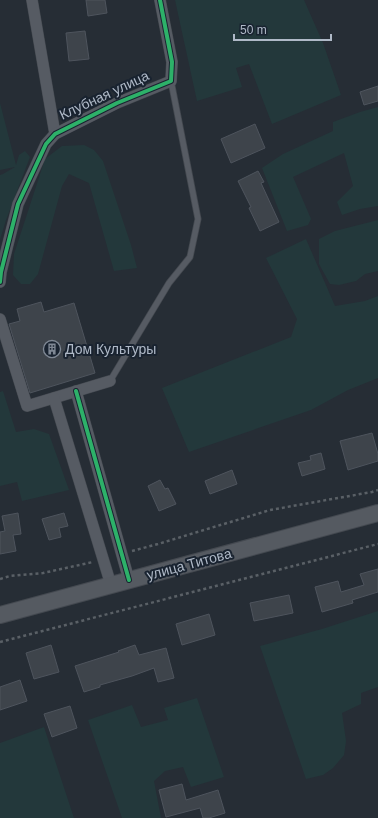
<svg xmlns="http://www.w3.org/2000/svg" width="378" height="818" viewBox="0 0 378 818" font-family="Arial,sans-serif">
  <style>
    .green { fill: #23383b }
    .building { fill: #3e444b; stroke: #4e545d }
    .lines { fill: none; stroke-linecap: round; stroke-linejoin: round }
    .lane-casing { stroke: #444950; stroke-width: 7 }
    .street-casing { stroke: #444950; stroke-width: 12 }
    .secondary-casing { stroke: #444950; stroke-width: 18 }
    .path { stroke: #5a6066; stroke-width: 2.5; stroke-dasharray: 3 3; stroke-linecap: butt }
    .lane { stroke: #565b63; stroke-width: 5.5 }
    .street { stroke: #565b63; stroke-width: 11 }
    .secondary { stroke: #555a61; stroke-width: 16 }
    .cycleway-casing { stroke: #192330; stroke-width: 6 }
    .cycleway { stroke: #2db169; stroke-width: 4 }
    .labels { text-anchor: middle; dominant-baseline: central; stroke-width: 4; stroke-linejoin: round; paint-order: stroke }
    .street-label { font-size: 14px; fill: #afb9c7; stroke: #192330 }
    .poi-label { font-size: 14px; fill: #afb9c7; stroke: #192330; text-anchor: start }
  </style>
  <rect width="100%" height="100%" fill="#262d35"/>
  <g class="green">
    <path d="M 175,0 L 304,0 L 323,43 L 341,95 L 272,124 L 249,64 L 236,68 L 242,87 L 197,101 Z"/>
    <path d="M 0,103 L 16,165 L 19,155 L 25,151 L 30,157 L 6,220 L 0,240 L 0,175 L 3,174 L 15,167 L 0,170 Z"/>
    <path d="M 378,107 L 378,206 L 360,209 L 342,215 L 337,202 L 353,186 L 344,153 L 293,177 L 311,219 L 308,225 L 287,231 L 262,168 L 283,154 L 333,131 L 333,122 L 360,112 Z"/>
    <path d="M 84,145 L 94,150 L 103,161 L 131,245 L 137,268 L 114,271 L 89,183 L 69,174 L 62,186 L 38,274 L 30,284 L 21,284 L 13,275 L 14,254 L 45,159 L 62,146 Z"/>
    <path d="M 378,220 L 378,271 L 365,274 L 356,281 L 339,285 L 330,284 L 319,264 L 319,239 L 335,231 Z"/>
    <path d="M 306,239 L 335,306 L 365,301 L 378,296 L 378,378 L 348,390 L 311,410 L 189,452 L 162,388 L 291,337 L 297,319 L 266,258 Z"/>
    <path d="M 3,391 L 16,432 L 34,429 L 49,434 L 69,490 L 22,501 L 17,482 L 0,486 L 0,392 Z"/>
    <path d="M 378,611 L 378,687 L 361,693 L 361,704 L 342,713 L 346,741 L 344,755 L 333,768 L 323,775 L 306,779 L 260,646 L 322,629 Z"/>
    <path d="M 197,698 L 224,777 L 191,787 L 183,767 L 165,771 L 154,781 L 161,818 L 122,818 L 88,720 L 132,705 L 141,727 L 168,720 L 164,708 Z"/>
    <path d="M 44,727 L 74,818 L 0,818 L 0,743 Z"/>
  </g>
  <g class="building">
    <path d="M 86,0 L 105,0 L 107,13 L 88,16 Z"/>
    <path d="M 85,31 L 89,59 L 69,61 L 66,33 Z"/>
    <path d="M 378,86 L 378,101 L 364,105 L 360,92 Z"/>
    <path d="M 255,124 L 265,148 L 231,163 L 221,139 Z"/>
    <path d="M 258,171 L 264,182 L 261,183 L 279,222 L 260,231 L 249,208 L 251,207 L 238,181 Z"/>
    <path d="M 41,302 L 44,312 L 74,303 L 95,373 L 30,393 L 9,324 L 20,321 L 17,309 Z"/>
    <path d="M 372,433 L 378,454 L 378,461 L 348,470 L 340,441 Z"/>
    <path d="M 321,453 L 325,469 L 302,476 L 298,463 L 311,460 L 310,456 Z"/>
    <path d="M 232,470 L 237,484 L 210,494 L 205,481 Z"/>
    <path d="M 160,480 L 165,489 L 168,488 L 176,504 L 159,511 L 148,486 Z"/>
    <path d="M 18,513 L 21,534 L 13,535 L 16,551 L 0,554 L 0,532 L 5,531 L 2,516 Z"/>
    <path d="M 64,513 L 68,526 L 59,528 L 61,537 L 49,540 L 42,519 Z"/>
    <path d="M 378,569 L 378,592 L 352,600 L 353,603 L 322,612 L 315,587 L 338,581 L 341,592 L 364,585 L 360,574 Z"/>
    <path d="M 289,595 L 293,613 L 254,621 L 250,603 Z"/>
    <path d="M 209,614 L 215,635 L 182,645 L 176,624 Z"/>
    <path d="M 51,645 L 59,672 L 34,679 L 26,653 Z"/>
    <path d="M 135,645 L 139,655 L 166,648 L 174,678 L 158,682 L 154,668 L 132,676 L 100,685 L 100,687 L 84,692 L 75,666 L 119,652 L 118,651 Z"/>
    <path d="M 20,680 L 27,701 L 0,710 L 0,687 Z"/>
    <path d="M 70,706 L 77,728 L 52,737 L 44,714 Z"/>
    <path d="M 182,784 L 186,800 L 218,790 L 225,813 L 209,818 L 203,818 L 200,808 L 166,817 L 159,790 Z"/>
  </g>
  <g class="lines">
    <g class="lane-casing">
      <path id="lane" d="M 110,381 L 169,283 L 190,257 L 198,219 L 171,81"/>
    </g>
    <g class="street-casing">
      <g id="street">
        <path d="M 32,0 L 55,134"/>
        <path d="M 0,282 L 1,272 L 18,204 L 46,144 L 55,134 L 117,103 L 171,81 L 172,62 L 160,0"/>
        <path d="M 0,319 L 27,406 L 110,381"/>
        <path d="M 76,391 L 129,580"/>
        <path d="M 54,398 L 111,585"/>
      </g>
    </g>
    <g class="secondary-casing">
      <path id="secondary" d="M 0,615 L 378,513"/>
    </g>
    <g class="path">
      <path d="M 132,551 L 158,544 L 270,510 L 372,492 L 378,490"/>
      <path d="M 0,579 L 10,576 L 43,573 L 93,562"/>
      <path d="M 0,642 L 378,544"/>
    </g>
    <use href="#lane" class="lane"/>
    <use href="#street" class="street"/>
    <use href="#secondary" class="secondary"/>
    <g class="cycleway-casing">
      <g id="cycleway">
        <path d="M 0,282 L 1,272 L 18,204 L 46,144 L 55,134 L 117,103 L 171,81 L 172,62 L 160,0"/>
        <path d="M 76,391 L 129,580"/>
      </g>
    </g>
    <use href="#cycleway" class="cycleway"/>
  </g>
  <defs>
    <g id="building-ring" transform="scale(0.9)"><circle r="9.5" fill="#192330" stroke="#7f8894" stroke-width="1.5"/><path d="M-4-6H4V6H1V3H-1V6H-4ZM-2.5-4.3h1.7v1.8h-1.7ZM.8-4.3h1.7v1.8H.8ZM-2.5-1h1.7V.8h-1.7ZM.8-1h1.7V.8H.8Z" fill="#7f8894"/></g>
  </defs>
  <g fill-rule="evenodd">
    <use href="#building-ring" x="52" y="349"/>
  </g>
  <g class="labels">
    <g class="street-label">
      <text transform="translate(104 95) rotate(-25)">Клубная улица</text>
      <text transform="translate(189 564) rotate(-15)">улица Титова</text>
    </g>
    <g class="poi-label">
      <text x="65" y="349">Дом Культуры</text>
    </g>
  </g>
  <path d="M234 34v6h97v-6" fill="none" stroke="#afb9c7" stroke-width="2"/>
  <text x="240" y="34" font-size="12" fill="#afb9c7" stroke="#192330" stroke-width="3" paint-order="stroke">50 m</text>
</svg>
